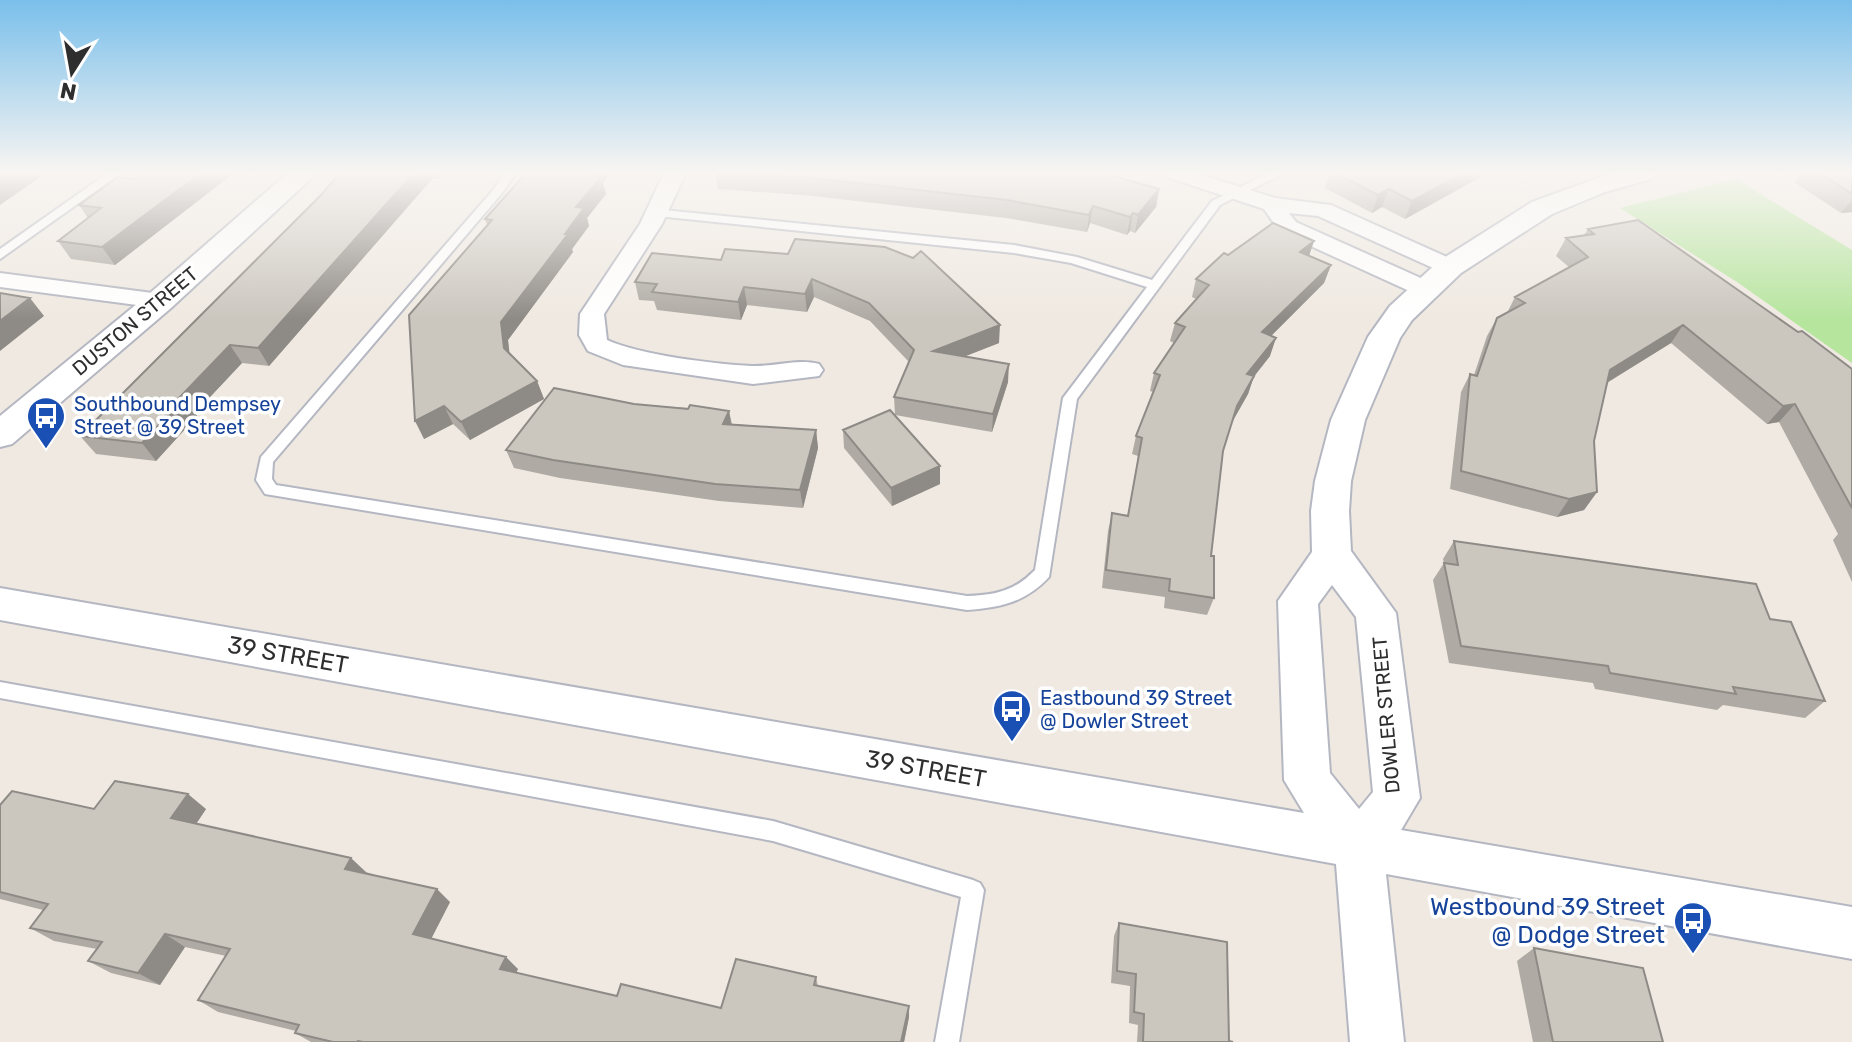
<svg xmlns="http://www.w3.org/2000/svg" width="1852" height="1042" font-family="Rubik,sans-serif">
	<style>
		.green { fill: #b6e59e }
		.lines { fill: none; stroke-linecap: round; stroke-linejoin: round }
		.service-casing { stroke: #b4b7c1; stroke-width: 4 }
		.minor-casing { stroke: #b4b7c1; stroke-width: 4 }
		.tertiary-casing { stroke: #b4b7c1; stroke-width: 4 }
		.service { fill: #fff; fill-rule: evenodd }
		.minor { fill: #fff; fill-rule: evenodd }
		.tertiary { fill: #fff; fill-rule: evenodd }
		.wall { fill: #afaba4 }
		.shaded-wall { fill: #8e8b86 }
		.building { fill: #cbc7bf; stroke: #8e8b86; stroke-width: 2 }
		.labels { text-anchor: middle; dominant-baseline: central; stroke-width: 7; stroke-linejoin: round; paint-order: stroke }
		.street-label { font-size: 20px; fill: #2e2e2e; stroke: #fff }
		.transit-label { font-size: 20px; fill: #164399; stroke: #fff; text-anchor: start }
		.near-street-label { font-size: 24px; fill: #2e2e2e; stroke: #fff }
		.near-transit-label { font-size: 24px; fill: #164399; stroke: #fff; text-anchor: end }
	</style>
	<rect width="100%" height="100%" fill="#efe9e1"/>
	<path class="green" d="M1736,179L1852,250V363L1737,282L1620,208Z"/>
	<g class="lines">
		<g class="service-casing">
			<path id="service" d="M108,173H121L0,259V249Z
				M504,173H516L502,193L273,462L272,479L276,485L967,596C995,595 1015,591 1035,570L1063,398L1147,287L1071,263L1014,253L657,216L653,215V209L1014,245L1077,257L1152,280L1212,201L1269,173H1284L1220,205L1077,399L1049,577C1026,602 1000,608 967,610L265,494L256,480L261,457L494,189Z
				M0,682L773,821L973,880L980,883L984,890L959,1042H935L961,897L773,841L0,698Z"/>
		</g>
		<g class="minor-casing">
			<path id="minor" d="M664,173H686L662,224L604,314L607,340C640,355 714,364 752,366C774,367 797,358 819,364L823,370L819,376L753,384L623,365L588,351L579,335L580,314L640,224Z
				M1163,173H1196L1275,198L1331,205L1458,262L1462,267L1458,272H1442L1318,216L1289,213L1296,222L1434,284L1437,289L1434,294H1416L1280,232L1264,209L1167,177Z
				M0,273L160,294L169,296L172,301L169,306L160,308L0,287Z"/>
		</g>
		<g class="tertiary-casing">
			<path id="tertiary" d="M288,173H317L171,308L12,444L0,447V416L149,294Z
				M1612,173H1655L1651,179L1605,192L1552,214L1461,273L1412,320L1400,338L1365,420L1351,481L1349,511L1351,551L1396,613L1420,798L1401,830L1852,907V959L1386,874L1404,1042H1350L1336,864L0,620V588L1304,813L1284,780L1278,601L1312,552L1311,511L1315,481L1331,420L1368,337L1390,306L1439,261L1532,202ZM1332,585L1356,617L1373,792L1359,809L1330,773L1318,604Z"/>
		</g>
		<use href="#service" class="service"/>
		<use href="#minor" class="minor"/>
		<use href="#tertiary" class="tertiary"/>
	</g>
	<path class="wall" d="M140,173H234L115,265L71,259L58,241L88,218L79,205L133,179Z
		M340,173H442L438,179H432L269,366L242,363L195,413L197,416L156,461L96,454L80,436L321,195Z
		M715,173H1103L1159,189L1156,207L1135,233L1130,231L1127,235L1090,223L1087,232L1006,218L804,195L718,189Z
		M1330,173H1488L1405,219L1382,207L1372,213L1325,188Z
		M1801,173H1852V212L1841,213L1794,182Z
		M603,183L606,194L587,218L589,226L572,249L573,252L508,340L509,353L537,381L544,399L470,440L453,424L424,439L487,225L485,219Z
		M1588,229L1798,332L1852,369V582L1833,540L1838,534L1779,422L1767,424L1671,343L1607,383L1594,441L1597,492L1584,510L1557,517L1450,489L1461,392L1470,374L1474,375L1487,336L1497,318L1507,313L1515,297L1570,268L1556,256L1566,238L1584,235Z
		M1314,241L1309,255L1331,265L1324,283L1271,336L1270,356L1254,376L1248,394L1231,424L1223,451L1211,556L1214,598L1207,615L1164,608L1165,597L1102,588L1108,531L1112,513L1128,515L1138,456L1132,454L1136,436L1153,392L1150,391L1154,373L1174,343L1170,341L1175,323L1196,299L1192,297L1196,279L1228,255Z
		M725,249L999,343L965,356L1008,382L992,432L895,415L940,466V484L892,506L844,448L843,430L895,415L894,397L909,362L870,321L814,297L807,312L747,305L741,320L657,310L654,301L639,300L635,282L721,260Z
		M634,404L729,411L732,424L816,430L818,448L803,508L719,501L560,478L514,468L506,450Z
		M1454,541L1770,619L1825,701L1805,718L1723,705L1717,710L1595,689L1593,683L1449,663L1433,580L1444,563L1443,559Z
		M0,805L94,809H206L196,824L366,872L450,902L431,939L518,969L516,973L617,996L721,1008L816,977L818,986L909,1006V1017L904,1042H311L295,1033L296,1031L218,1012L198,1000L226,956L185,947L160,985L111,973L88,961L97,949L54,941L30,928L43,910L0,899Z
		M1119,923L1229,1041L1233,1042H1137L1138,1025L1129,1023L1130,986L1111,983L1114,936Z
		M1534,948L1663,1042H1533L1517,961Z"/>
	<path class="shaded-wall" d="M8,173H46L0,205V178Z
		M201,173H234L115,265L102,247Z
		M414,173H430L432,179L269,366L258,348Z
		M593,173H611L603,183L606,194L587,218L589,226L572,249L573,252L508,340L511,366L504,348L501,322L576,207Z
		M1464,173H1488L1405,219L1412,201Z
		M1159,189L1156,207L1135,233L1138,215Z
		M1389,189L1382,207L1372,213L1378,195Z
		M1852,200V212L1841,213Z
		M1093,206L1090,223L1087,232L1089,215Z
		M1133,213L1130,231L1127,235L1130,217Z
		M1314,241L1308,259L1300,252Z
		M1331,265L1324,283L1257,350L1262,332Z
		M812,279L814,297L807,312L805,294Z
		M744,287L747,305L741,320L738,302Z
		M30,298L44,316L0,351V321Z
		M1000,325L999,343L933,369V351Z
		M1683,325L1671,343L1598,388L1610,370Z
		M1276,338L1270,356L1242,392L1247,374Z
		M230,345L242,363L195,413L197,416L156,461L142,443L179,398Z
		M1009,364L1008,382L992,432L993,414Z
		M1254,376L1248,394L1231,424L1237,406Z
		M537,381L544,399L470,440L461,422Z
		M1795,404L1779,422L1767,424L1783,406Z
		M444,406L453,424L424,439L415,421Z
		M729,411L732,429L723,424Z
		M816,430L818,448L803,508L800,490Z
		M940,466V484L892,506L891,488Z
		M1597,492L1584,510L1557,517L1569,499Z
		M188,794L206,809L190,833L171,818Z
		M351,858L366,872L360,883L345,869Z
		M437,889L450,902L427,947L413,934Z
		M165,934L185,947L160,985L138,973Z
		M506,957L518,969L512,981L500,969Z
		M909,1006V1017L904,1042H901Z"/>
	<path class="building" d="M0,173H8L0,178Z
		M140,173H201L102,247L58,241L101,208L79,205L118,177L133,179Z
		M340,173H414L258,348L230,345L179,398H184L142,443L80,436L321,195Z
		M526,173H593L591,175L602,176L576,207L584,208L565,234H568L501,322L504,348L537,381L461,422L444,406L415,421L409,315L492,220L485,219Z
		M732,173H1103L1159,189L1138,215L1133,213L1130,217L1093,206L1089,215L1007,200L802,177Z
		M1336,173H1464L1412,201L1389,189L1378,195Z
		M1820,173H1852V194Z
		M1638,220L1798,332L1802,331L1852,369V508L1795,404L1783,406L1683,325L1610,370L1594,441L1597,492L1569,499L1461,471L1470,374L1477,376L1497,318L1525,303L1515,297L1588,257L1566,238L1594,234L1588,229Z
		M1273,223L1314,241L1300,252L1331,265L1262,332L1276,338L1247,374L1254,376L1237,406L1223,451L1211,556H1214V598L1169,591L1170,579L1106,570L1112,513L1128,516L1142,438L1136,436L1160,375L1154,373L1185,327L1175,323L1209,285L1196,279L1224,253L1228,255Z
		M795,239L885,247L913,258L921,251L1000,325L933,351L1009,364L993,414L894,397L914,350L869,303L812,279L805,294L744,287L738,302L652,292L657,284L635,282L652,253L721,260L725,249L788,254Z
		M0,293L30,298L0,321Z
		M554,388L634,404L688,409L690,405L729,411L723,424L816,430L800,490L715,484L553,460L506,450Z
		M890,410L940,466L891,488L843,430Z
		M1454,541L1756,584L1770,619L1791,622L1825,701L1733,687L1736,694L1610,673L1608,666L1461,646L1444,563L1458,565Z
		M115,781L188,794L171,818L351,858L345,869L437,889L413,934L506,957L500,969L617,996L621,984L721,1008L736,959L816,977L814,985L909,1006L901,1042H363L358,1041L357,1042H333L295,1033L299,1025L198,1000L230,949L165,934L138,973L88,961L102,942L30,928L48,904L0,892V805L12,791L94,809Z
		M1119,923L1227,942L1229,1041L1233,1042H1143L1144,1014L1134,1012L1136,974L1117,971Z
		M1534,948L1643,968L1663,1042H1553Z"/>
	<linearGradient id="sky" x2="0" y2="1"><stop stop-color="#7abfeb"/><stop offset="0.54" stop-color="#f8f5f2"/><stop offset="1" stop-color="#f8f5f2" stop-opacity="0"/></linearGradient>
	<rect width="1852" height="319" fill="url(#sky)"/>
	<defs>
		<g id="bus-pin" transform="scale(2)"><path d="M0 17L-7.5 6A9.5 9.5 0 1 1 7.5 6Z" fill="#1a4fb4" stroke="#fff"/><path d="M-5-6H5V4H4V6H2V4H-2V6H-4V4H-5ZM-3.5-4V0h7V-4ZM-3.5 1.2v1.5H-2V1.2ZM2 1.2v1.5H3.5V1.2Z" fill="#fff"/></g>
	</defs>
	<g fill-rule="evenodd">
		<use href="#bus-pin" x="46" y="416"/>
		<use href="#bus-pin" x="1012" y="709"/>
		<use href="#bus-pin" x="1693" y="921"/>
	</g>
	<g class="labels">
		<g class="street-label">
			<text transform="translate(135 321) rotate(-40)">DUSTON STREET</text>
			<text transform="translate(1386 715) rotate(-95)">DOWLER STREET</text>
		</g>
		<g class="transit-label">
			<text x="74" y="404">Southbound Dempsey<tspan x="74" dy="23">Street @ 39 Street</tspan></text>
			<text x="1040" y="698">Eastbound 39 Street<tspan x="1040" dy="23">@ Dowler Street</tspan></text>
		</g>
		<g class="near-street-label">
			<text transform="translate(288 655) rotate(10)">39 STREET</text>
			<text transform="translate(926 769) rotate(10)">39 STREET</text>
		</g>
		<g class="near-transit-label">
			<text x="1665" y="907">Westbound 39 Street<tspan x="1665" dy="28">@ Dodge Street</tspan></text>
		</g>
	</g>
	<g transform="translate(72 72) rotate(191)" stroke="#ffffff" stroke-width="6" paint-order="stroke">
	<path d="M0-6L14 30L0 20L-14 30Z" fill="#2e2e2e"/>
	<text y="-12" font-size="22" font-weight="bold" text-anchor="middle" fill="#2e2e2e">N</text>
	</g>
</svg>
